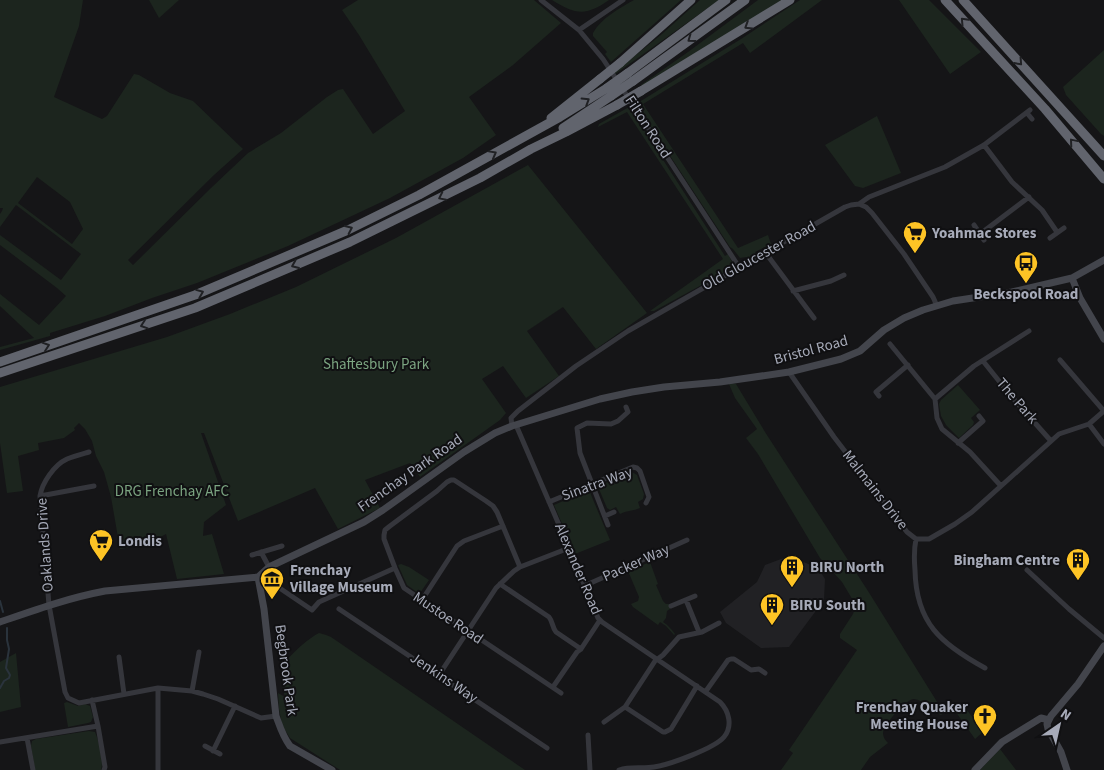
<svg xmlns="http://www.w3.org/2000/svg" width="1104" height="770" font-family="'Source Sans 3',sans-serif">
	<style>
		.built { fill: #212124 }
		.green { fill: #1c251e; fill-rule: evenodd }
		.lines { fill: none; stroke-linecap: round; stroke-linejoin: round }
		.stream { stroke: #2a333c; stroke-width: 2 }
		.street { stroke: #35363c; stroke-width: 5 }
		.secondary { stroke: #43454c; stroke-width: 7 }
		.highway { stroke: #61646d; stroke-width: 9 }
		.highway-bridge { stroke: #61646d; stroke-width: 9 }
		.oneway { stroke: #202124 }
		.labels { text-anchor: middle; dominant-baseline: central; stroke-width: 4; stroke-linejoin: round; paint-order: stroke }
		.street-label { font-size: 15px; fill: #a6aab8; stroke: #101012 }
		.poi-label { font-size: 15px; font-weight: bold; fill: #a6aab8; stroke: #101012; text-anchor: start }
		.park-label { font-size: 15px; fill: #7ba481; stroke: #101012 }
	</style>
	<rect width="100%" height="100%" fill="#151517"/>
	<path class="built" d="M789,556L818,568L825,579L824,600L789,647L761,648L726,623L720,612L757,582L765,565Z"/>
	<path class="green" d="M0,0H83L79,26L54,97L102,119L107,116L134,74L139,75L170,93L193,101L243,149L214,175L128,260L133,265L211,188L248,153L281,133L327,97L338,90L343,89L373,134L405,111L359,35L342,10L358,0H534L561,23L513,65L469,97L496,135L463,158L390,198L288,246L197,283L152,298L105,316L50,333V336L0,350V347L34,338L0,306V294L39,325L66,296L57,288L0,245V235L61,280L81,254L16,205L0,227V214L2,211L3,208H0ZM37,177L70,202L83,229L72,244L18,203Z
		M149,0H179L159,18Z
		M552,0H609C586,16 576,15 552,0Z
		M634,0H681L611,62L605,54L607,52L593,36V33C601,18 620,8 634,0Z
		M700,0H719L614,75L616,71L662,34Z
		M758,0H785L642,86L641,85L688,52Z
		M800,0H822L750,53L743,43L643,104L738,248L768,235L771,244L755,252L756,255L747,259L746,257L740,258L733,249L730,247L636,104L741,39Z
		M899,0H929L981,52L950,74Z
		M1104,50V136L1101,134L1066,95L1063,87Z
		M629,107L725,256L728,254L732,262L731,267L729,270L654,311H650L723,259L627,112L598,127L599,124Z
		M877,116L901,173L863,188L855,186L825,145Z
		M528,165L647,313L596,349L563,307L527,331L559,376L526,398L503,366L482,379L506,413L500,420L420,477L410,463L365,480L380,508L338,529L315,488L238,521L204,433H201L226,505L204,522L203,536L212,534L224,574L177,579L166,534L145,545L120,549L111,497L104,472L96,456L92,441L85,429L79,423L74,428L75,430L64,438L38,443L39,450L18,456L23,491L7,493L0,443V387L167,337L230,314L296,287L396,238Z
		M731,383L736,384L765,432L868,591L944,713L941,715C932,712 924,700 914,699C906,699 884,724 883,733C883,737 885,740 888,743L870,757L861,770H781L793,753L789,750L857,650L840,638V634L853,614L855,608L854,602L842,582L820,558L758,454L746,438L757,429L735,398L729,384Z
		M958,385L980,410L971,418L974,422L973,425L959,438L946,425L941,416L939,404L941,400Z
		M632,472L637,475L644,494L643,499L638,502L640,508C633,511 628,510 620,514L616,507L610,510L607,508L599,489L601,485Z
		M589,490L610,540L575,554L554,505Z
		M650,562L658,584L656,585L663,601L666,604H669L671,608L667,611L666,618L663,622C668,625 672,630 675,634L674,635L666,626L660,622L658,625L633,607L631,604L638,601L639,597L628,571Z
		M401,564L409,567L429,580L420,593H418L407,585L398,565Z
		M319,633L326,635L331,637L525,770H340L290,738L282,725L279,709L278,693L285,697C283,689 280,678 282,669C284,659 310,637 319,633Z
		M16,653L21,707L0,712V662Z
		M67,702L78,706L85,704L90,706L93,717L91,722L88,723L68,727L64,703Z
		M962,703L978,725L977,726L983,732L975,739L953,708Z
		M89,731L95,732C99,741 104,761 101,770H35L31,746L32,741L36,739Z
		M1000,749L1016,770H980Z"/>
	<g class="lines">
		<path class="stream" d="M0,601L3,612
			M0,688L4,681L9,678L10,675L6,668L9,649L7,640V628"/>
		<path class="street" d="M541,0L579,30L603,59L739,267
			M579,30L623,0
			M1027,113L1032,119
			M984,145L1012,182L1042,210L1057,232
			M859,204L866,207L872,213L904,254L933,297L937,306
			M974,225L984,240
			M980,234L1029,197
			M1050,238L1064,228
			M765,252L814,318
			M793,291L831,281L844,275
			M890,344L935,399L937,418L942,429L970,452L1001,486
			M1060,360L1104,411
			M983,361L1011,396L1051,441
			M789,372L834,437L907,532L916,539H929L955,524L972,512L1059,434L1089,424L1104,411
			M879,396L876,392L908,365
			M935,399L974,366L1029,331
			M1089,424L1104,444
			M516,425L569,548L598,618L602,622L720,702C729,711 733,726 724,737C715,748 669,765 654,767C642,769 631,766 619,770
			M512,426L511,418L518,411L576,366L628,331L845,207L851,205L859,204L869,197L945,167L984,145L1030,110
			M958,443L983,421L979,416
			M89,452C82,454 74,456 67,459C54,465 42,483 40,496L49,605L65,692L68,698L79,703L158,688L192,691L203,694L218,699L261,718L276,716
			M40,496L94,486
			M549,502L633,467L637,468L640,471L649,497L646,503
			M605,516L614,512
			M608,525L580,453L577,428L587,423L611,424L618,421L628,412L626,407
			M916,539C914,549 914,559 915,570C916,623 941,644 985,668
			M261,552L269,567
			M252,555L282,546
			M520,567L497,512L493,506L486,501L454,480H451L447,482L437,491L390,526L385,530L384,535V539L395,568L404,588L561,693
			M1027,570L1069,609L1104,638
			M258,577L278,587L312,610L319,602L395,568
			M500,584L549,617C553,622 552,627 556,632L581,649
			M584,586L687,540
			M422,600L457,546L464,541L503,526
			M686,600L699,632
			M671,606L695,596
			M339,609L547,748
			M119,657L124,694
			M439,675L496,588L514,571L520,567L569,548
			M553,687L577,652L581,649L600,620
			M158,688V770
			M192,691L199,652
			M706,691L728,660L731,659H734L751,670L759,669L765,673
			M92,700L98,726L105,767L104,770
			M625,707L663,732H665L671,729L697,686
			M604,722L625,707L655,661L663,655L679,637L702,632L719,623
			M588,735L590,770
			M27,738L33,770
			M0,742L98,726
			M205,746L220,754
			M213,751L235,706"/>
		<path class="secondary" d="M1072,278L1080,298L1104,339
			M258,577L264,609L276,716C280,727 283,737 290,746L332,770
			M0,622C35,610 68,598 105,591L258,577L269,567L364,522L383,510L464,452L495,433L512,426L600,399L632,392L664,387L720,382L789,372L841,359L860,351L884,330L904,318L923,310L953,301L1012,292L1072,278L1104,260
			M975,770L1002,742L1041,718L1049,720
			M1067,770L1061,752L1048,729L1047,724L1051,716L1078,684L1104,646"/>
		<path class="highway" d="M945,0L1045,109L1104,179
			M963,0L1104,156
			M620,63L691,0
			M628,73L726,0
			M633,81L745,0
			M641,91L790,0
			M551,118L600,79
			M563,128L611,96
			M0,362L195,295L348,230L419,195L560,117L607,88
			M0,373L195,308L350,242L480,178L531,149L566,132L617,105"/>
		<path class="highway-bridge" d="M600,79L620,63
			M607,88L628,73
			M611,96L633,81
			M617,105L641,91"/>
	</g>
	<defs><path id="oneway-chevron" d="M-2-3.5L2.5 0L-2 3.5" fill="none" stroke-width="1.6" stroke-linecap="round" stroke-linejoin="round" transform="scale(1.25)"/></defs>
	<g class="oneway">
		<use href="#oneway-chevron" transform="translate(964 21) rotate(-133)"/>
		<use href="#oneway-chevron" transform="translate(748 26) rotate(148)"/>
		<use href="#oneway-chevron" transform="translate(691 39) rotate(144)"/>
		<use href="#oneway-chevron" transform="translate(1019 62) rotate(48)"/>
		<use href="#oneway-chevron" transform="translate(586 101) rotate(-32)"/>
		<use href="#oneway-chevron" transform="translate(1073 142) rotate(-130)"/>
		<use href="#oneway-chevron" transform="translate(493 154) rotate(-29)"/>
		<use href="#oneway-chevron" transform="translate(442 197) rotate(154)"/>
		<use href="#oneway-chevron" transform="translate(349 229) rotate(-25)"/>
		<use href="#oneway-chevron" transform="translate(295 265) rotate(157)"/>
		<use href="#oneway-chevron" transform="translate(200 293) rotate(-22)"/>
		<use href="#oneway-chevron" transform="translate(144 325) rotate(161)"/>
		<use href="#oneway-chevron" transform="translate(46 346) rotate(-19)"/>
	</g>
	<defs>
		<g id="supermarket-pin" transform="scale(1.25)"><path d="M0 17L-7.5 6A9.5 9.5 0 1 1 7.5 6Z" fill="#fec425" stroke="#101012"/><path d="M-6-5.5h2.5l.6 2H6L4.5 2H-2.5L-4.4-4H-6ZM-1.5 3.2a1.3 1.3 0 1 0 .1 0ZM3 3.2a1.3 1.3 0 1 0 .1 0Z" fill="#111"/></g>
		<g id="bus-pin" transform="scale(1.25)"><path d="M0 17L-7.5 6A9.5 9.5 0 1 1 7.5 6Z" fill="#fec425" stroke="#101012"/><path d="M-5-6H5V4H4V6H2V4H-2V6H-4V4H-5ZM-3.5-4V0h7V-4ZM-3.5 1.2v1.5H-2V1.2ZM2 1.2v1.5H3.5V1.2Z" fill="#111"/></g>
		<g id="building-pin" transform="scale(1.25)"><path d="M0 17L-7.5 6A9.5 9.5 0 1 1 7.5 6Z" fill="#fec425" stroke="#101012"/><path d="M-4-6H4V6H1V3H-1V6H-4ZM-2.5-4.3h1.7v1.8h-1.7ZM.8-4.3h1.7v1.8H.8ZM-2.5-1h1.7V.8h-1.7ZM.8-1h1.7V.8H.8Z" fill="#111"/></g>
		<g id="museum-pin" transform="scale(1.25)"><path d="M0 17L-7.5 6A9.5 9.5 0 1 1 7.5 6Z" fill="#fec425" stroke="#101012"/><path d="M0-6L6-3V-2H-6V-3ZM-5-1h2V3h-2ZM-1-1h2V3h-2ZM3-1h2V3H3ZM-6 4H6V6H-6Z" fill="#111"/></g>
		<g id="church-pin" transform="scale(1.25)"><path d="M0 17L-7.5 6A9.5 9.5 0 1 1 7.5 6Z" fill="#fec425" stroke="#101012"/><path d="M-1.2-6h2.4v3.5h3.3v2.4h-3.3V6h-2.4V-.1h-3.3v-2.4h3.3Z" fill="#111"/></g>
	</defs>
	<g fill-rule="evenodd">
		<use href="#supermarket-pin" x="915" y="233"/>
		<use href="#bus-pin" x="1026" y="263"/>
		<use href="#supermarket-pin" x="101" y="541"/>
		<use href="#building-pin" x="1078" y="560"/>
		<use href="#building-pin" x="792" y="567"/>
		<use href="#museum-pin" x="272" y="579"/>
		<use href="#building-pin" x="772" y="605"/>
		<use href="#church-pin" x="985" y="716"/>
	</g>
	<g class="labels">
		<g class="street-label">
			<text transform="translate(648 127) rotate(57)">Filton Road</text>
			<text transform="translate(759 256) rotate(-29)">Old Gloucester Road</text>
			<text transform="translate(811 350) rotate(-15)">Bristol Road</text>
			<text transform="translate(1017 401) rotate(49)">The Park</text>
			<text transform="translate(410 473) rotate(-35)">Frenchay Park Road</text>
			<text transform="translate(597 484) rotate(-20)">Sinatra Way</text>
			<text transform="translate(875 490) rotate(52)">Malmains Drive</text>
			<text transform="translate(45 545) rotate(-94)">Oaklands Drive</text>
			<text transform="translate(636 563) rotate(-24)">Packer Way</text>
			<text transform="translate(578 569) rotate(67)">Alexander Road</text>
			<text transform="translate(448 618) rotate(34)">Mustoe Road</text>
			<text transform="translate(286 670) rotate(82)">Begbrook Park</text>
			<text transform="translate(444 678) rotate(34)">Jenkins Way</text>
		</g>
		<g class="poi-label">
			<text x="932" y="233">Yoahmac Stores</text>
			<text x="1026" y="294" text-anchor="middle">Beckspool Road</text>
			<text x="118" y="541">Londis</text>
			<text x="1060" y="560" text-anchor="end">Bingham Centre</text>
			<text x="810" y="567">BIRU North</text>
			<text x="290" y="570">Frenchay<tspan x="290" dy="17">Village Museum</tspan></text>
			<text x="790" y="605">BIRU South</text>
			<text x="968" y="707" text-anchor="end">Frenchay Quaker<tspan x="968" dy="17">Meeting House</tspan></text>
		</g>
		<g class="park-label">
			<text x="376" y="364">Shaftesbury Park</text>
			<text x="172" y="491">DRG Frenchay AFC</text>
		</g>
	</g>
	<g transform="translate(1059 725) rotate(34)" stroke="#101012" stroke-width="4" paint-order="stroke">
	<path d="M0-4L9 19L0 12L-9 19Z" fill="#a6aab8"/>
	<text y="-8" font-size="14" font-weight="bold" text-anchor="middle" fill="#a6aab8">N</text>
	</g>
</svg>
